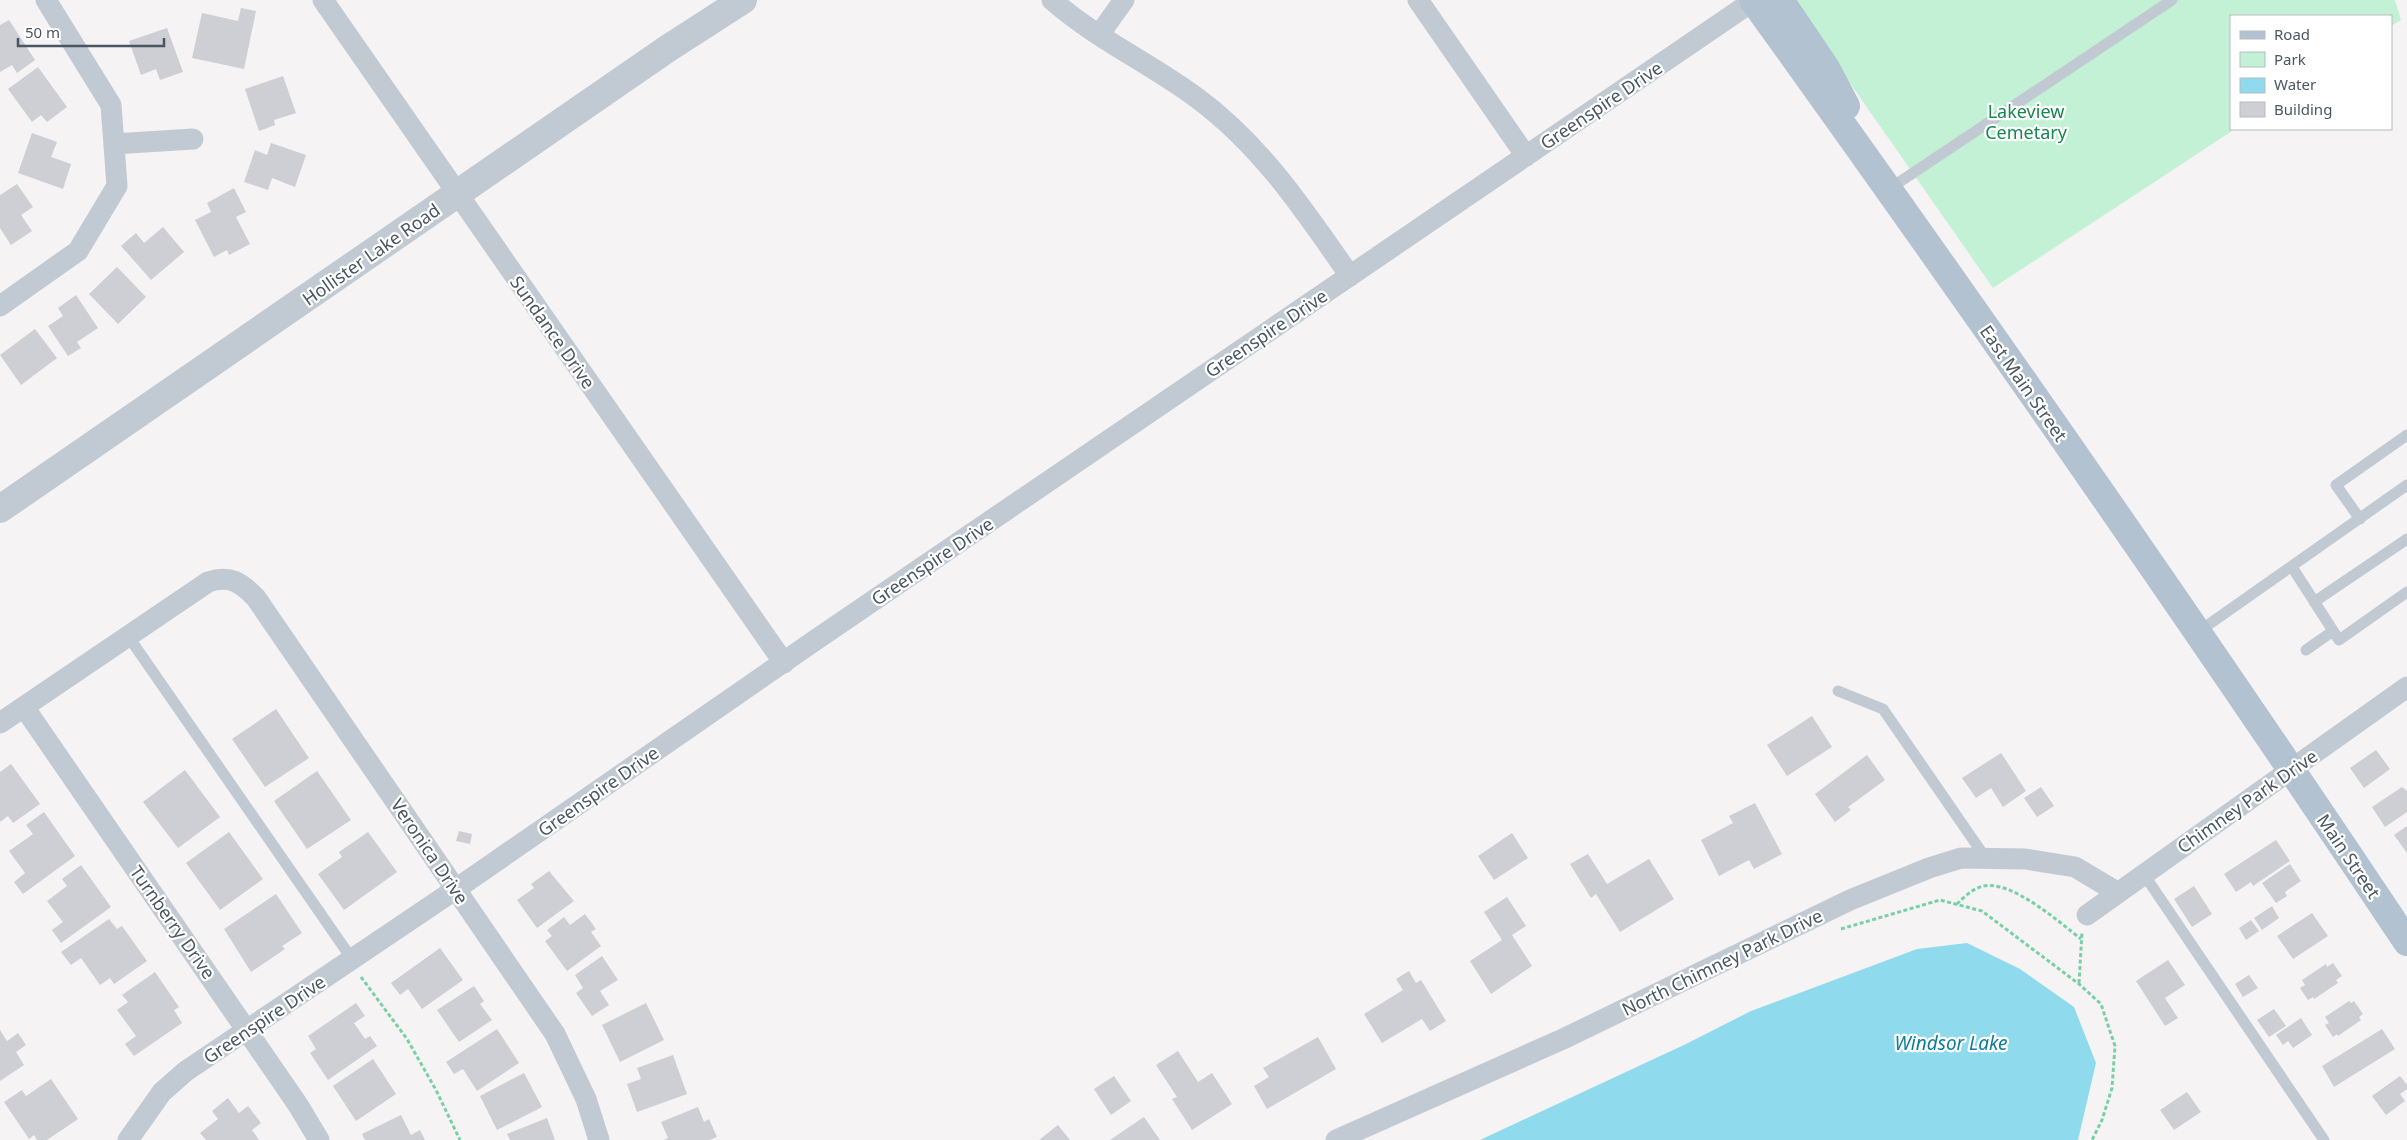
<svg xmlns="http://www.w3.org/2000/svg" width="2407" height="1140" font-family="'Noto Sans',sans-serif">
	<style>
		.green { fill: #c3f1d5 }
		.water { fill: #90daee }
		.building { fill: #cdcfd5 }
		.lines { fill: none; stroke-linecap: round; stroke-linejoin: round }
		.path { stroke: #7ad0a6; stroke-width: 3; stroke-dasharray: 4 2.5; stroke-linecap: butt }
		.service { stroke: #c1cad2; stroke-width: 11 }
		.minor { stroke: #c1cad2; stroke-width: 21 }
		.tertiary { stroke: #c1cad2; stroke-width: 28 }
		.primary { stroke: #b3c2d1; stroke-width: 28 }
		.labels { text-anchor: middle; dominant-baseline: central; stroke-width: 4.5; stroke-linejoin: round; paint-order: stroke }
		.street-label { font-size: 18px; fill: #4a5661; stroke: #fff }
		.park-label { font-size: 18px; fill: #17864f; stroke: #fff }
		.water-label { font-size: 19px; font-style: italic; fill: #0c7c9b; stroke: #fff }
	</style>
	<rect width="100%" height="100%" fill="#f5f3f3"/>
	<path class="green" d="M1792,0H2395L2401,20L2391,26V16H2231V129H2235L1993,288Z"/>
	<path class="water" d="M1967,943L2020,969L2074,1007L2096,1063L2078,1140H1480L1686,1044L1751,1011L1917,949Z"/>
	<path class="building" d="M241,8L256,11L244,69L192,58L202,13L238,21Z
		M9,20L35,60L17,73L12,65L0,72V25Z
		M167,28L183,72L160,80L156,69L141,75L129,41Z
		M38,67L67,107L47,122L41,115L32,122L8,89Z
		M283,76L296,113L274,120L275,125L259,131L245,89Z
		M32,133L57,142L51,157L71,164L63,189L18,173Z
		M271,143L306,155L295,187L272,178L268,190L244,182L255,150L267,155Z
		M17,184L33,207L21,215L32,231L11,245L0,228V195Z
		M234,188L246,212L236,217L250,244L229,255L227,250L214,257L195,220L211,212L207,203Z
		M163,227L184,252L151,280L121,246L136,233L144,243Z
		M117,267L146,297L118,324L89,294Z
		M76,295L98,328L77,342L81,348L68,356L48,326L63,316L58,308Z
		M35,329L57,358L21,385L0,355Z
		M276,709L309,758L265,787L232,739Z
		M1812,716L1832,747L1787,776L1767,745Z
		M2376,750L2390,769L2364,788L2350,768Z
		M2001,753L2026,791L2003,807L1991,788L1976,798L1962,778Z
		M1867,755L1885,780L1848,807L1851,810L1835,822L1815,794Z
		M11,764L40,804L13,823L8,816L0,822V772Z
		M185,770L220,817L178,848L143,802Z
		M317,771L351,820L307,849L274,801Z
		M2041,787L2054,806L2037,817L2024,798Z
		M2402,787L2407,791V812L2385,827L2372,807Z
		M1755,803L1782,854L1754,869L1749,860L1719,876L1701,840L1733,823L1729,816Z
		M44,812L75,856L23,894L14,882L25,873L9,851L33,834L26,825Z
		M2407,826V853L2394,835Z
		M459,831L472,834L470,844L456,841Z
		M229,832L263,879L220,910L186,863Z
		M368,832L397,872L344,910L318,874L342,857L339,852Z
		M1512,833L1528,858L1494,880L1478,856Z
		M2276,840L2290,861L2253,886L2251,882L2236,892L2224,874Z
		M1588,854L1607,884L1649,859L1674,899L1620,932L1596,894L1591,898L1570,864Z
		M2290,864L2301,881L2285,892L2287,896L2276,903L2262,883Z
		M81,865L111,907L61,943L52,930L63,922L47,901L67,886L62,879Z
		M549,871L574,901L537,928L517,900L534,888L531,884Z
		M2194,886L2212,914L2192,927L2174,899Z
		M276,894L302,933L282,946L285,949L251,972L224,929Z
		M1507,897L1526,926L1512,935L1532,966L1491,994L1470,961L1502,940L1484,912Z
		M2272,906L2279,918L2262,930L2254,918Z
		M2312,913L2328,936L2293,959L2277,936Z
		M585,914L596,929L591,932L601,946L567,971L545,941L552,936L547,930L564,917L570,925Z
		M109,919L117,929L122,926L147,961L114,984L110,978L100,985L81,958L71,965L61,952Z
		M2251,920L2259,931L2246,940L2239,928Z
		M440,948L463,980L422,1009L408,989L400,995L391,983Z
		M602,956L618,980L600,991L609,1005L592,1016L576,993L583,988L575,975Z
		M2168,960L2185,985L2165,998L2178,1018L2165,1026L2136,981Z
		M2333,963L2342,976L2336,980L2338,983L2314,999L2313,997L2308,1000L2300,988L2305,985L2302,980L2326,964L2327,967Z
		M1409,971L1416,983L1421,980L1446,1021L1430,1031L1422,1019L1382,1043L1364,1014L1403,990L1396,979Z
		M155,972L179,1007L174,1010L182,1023L134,1056L125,1044L136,1036L117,1010L128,1002L122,995Z
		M2249,975L2258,988L2243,997L2235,984Z
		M474,986L484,1001L480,1004L492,1020L459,1042L437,1010Z
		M2349,1001L2351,1003L2354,1001L2363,1014L2359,1017L2361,1020L2338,1036L2337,1034L2333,1037L2325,1025L2329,1023L2325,1017Z
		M356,1003L365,1016L354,1023L365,1039L370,1036L377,1046L328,1080L310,1053L316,1049L308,1036Z
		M646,1003L664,1040L620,1062L602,1025Z
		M2274,1009L2286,1026L2269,1037L2257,1020Z
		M2301,1018L2312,1035L2293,1048L2288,1041L2283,1045L2276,1035Z
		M497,1029L519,1063L477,1091L463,1069L454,1074L446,1062Z
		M2382,1029L2395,1049L2334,1087L2322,1066Z
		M0,1030L7,1041L18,1033L26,1045L16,1052L24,1065L0,1081Z
		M1318,1037L1336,1069L1267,1109L1254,1086L1269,1077L1263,1068Z
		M1178,1051L1198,1082L1212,1073L1232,1104L1192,1130L1172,1099L1177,1097L1156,1065Z
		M673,1055L687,1094L637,1112L627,1084L641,1079L637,1068Z
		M373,1059L396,1094L356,1121L333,1086Z
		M524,1073L542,1107L497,1130L480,1096Z
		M1114,1076L1131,1101L1111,1115L1094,1089Z
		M2400,1076L2407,1085V1089L2400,1094L2405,1101L2386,1115L2372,1096Z
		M51,1079L78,1119L47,1140H37L34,1135L29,1139L4,1102L22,1090L26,1096Z
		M2187,1092L2201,1112L2174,1130L2160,1110Z
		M228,1098L239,1113L248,1106L261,1123L252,1130L259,1140H206L200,1133L218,1119L212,1111Z
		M698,1107L704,1122L709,1119L717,1137L709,1140H664L668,1138L661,1122Z
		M401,1115L411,1135L420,1130L425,1140H365L362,1134Z
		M1144,1117L1160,1140H1110Z
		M547,1118L555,1140H510L507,1134Z
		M1058,1125L1070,1140H1039Z"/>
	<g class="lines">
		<path class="path" d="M1957,904C1964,897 1972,889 1983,886C2012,880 2059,922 2081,939
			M1841,929L1940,900L1982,911L2079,984L2101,1004L2115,1046L2112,1088L2102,1120L2092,1140
			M361,977L407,1039L436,1090L460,1140
			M2079,983L2082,932"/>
		<path class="service" d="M1889,189L2172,0
			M2360,519L2336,485L2407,435
			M2292,567L2339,640L2407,592
			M2314,602L2407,539
			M2198,632L2407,485
			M128,636L352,959
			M2306,650L2333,631
			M1838,691L1883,709L1985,857
			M2143,873L2324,1140"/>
		<path class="minor" d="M323,0L784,663
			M1052,0C1096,39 1150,63 1197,98C1261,145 1305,211 1350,276
			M1418,0L1526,156
			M1099,35L1124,0
			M114,144L193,139
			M0,306L78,251L117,186L111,105L46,0
			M24,707L298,1105L319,1140
			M0,723L208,582C230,575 241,582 256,598L555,1034L586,1099L599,1140
			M2087,915L2407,687
			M128,1140L162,1092L186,1071L456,889L817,639L1753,1
			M1336,1140L1563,1039L1850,900L1929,868L1961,858L2025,859L2075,867L2117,892"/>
		<path class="tertiary" d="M0,509L667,49L743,0"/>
		<path class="primary" d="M1753,0C1976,310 2195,624 2407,942
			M1780,0L1826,68L1846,106"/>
	</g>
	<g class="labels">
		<g class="street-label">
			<text transform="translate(1601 105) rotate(-34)">Greenspire Drive</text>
			<text transform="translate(371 254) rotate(-35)">Hollister Lake Road</text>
			<text transform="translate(553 332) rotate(55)">Sundance Drive</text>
			<text transform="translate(1266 333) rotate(-34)">Greenspire Drive</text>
			<text transform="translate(2024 383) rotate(55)">East Main Street</text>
			<text transform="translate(932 561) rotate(-34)">Greenspire Drive</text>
			<text transform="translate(598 791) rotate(-35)">Greenspire Drive</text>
			<text transform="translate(2247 801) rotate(-35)">Chimney Park Drive</text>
			<text transform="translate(430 851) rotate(56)">Veronica Drive</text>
			<text transform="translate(2349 856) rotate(56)">Main Street</text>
			<text transform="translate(173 922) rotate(55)">Turnberry Drive</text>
			<text transform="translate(1722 962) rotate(-26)">North Chimney Park Drive</text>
			<text transform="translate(264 1019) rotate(-34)">Greenspire Drive</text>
		</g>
		<g class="park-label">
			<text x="2026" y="111">Lakeview<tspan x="2026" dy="21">Cemetary</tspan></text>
		</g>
		<g class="water-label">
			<text x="1951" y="1043">Windsor Lake</text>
		</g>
	</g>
	<rect x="2230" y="15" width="162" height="115" fill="#ffffff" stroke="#b7bbc0"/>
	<rect x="2240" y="31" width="25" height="8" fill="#b3c2d1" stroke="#b7bbc0"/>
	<text x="2274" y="40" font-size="15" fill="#4a5661">Road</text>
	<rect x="2240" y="52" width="25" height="15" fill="#c3f1d5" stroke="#b7bbc0"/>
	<text x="2274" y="65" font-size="15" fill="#4a5661">Park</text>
	<rect x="2240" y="78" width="25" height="15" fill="#90daee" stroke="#b7bbc0"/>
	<text x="2274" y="90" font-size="15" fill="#4a5661">Water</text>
	<rect x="2240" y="102" width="25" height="15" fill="#cdcfd5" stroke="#b7bbc0"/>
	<text x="2274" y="115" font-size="15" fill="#4a5661">Building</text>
	<path d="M18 38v8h146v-8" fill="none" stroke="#4a5661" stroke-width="2.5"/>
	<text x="25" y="38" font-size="15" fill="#4a5661" stroke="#ffffff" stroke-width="4" paint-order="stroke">50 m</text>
</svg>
